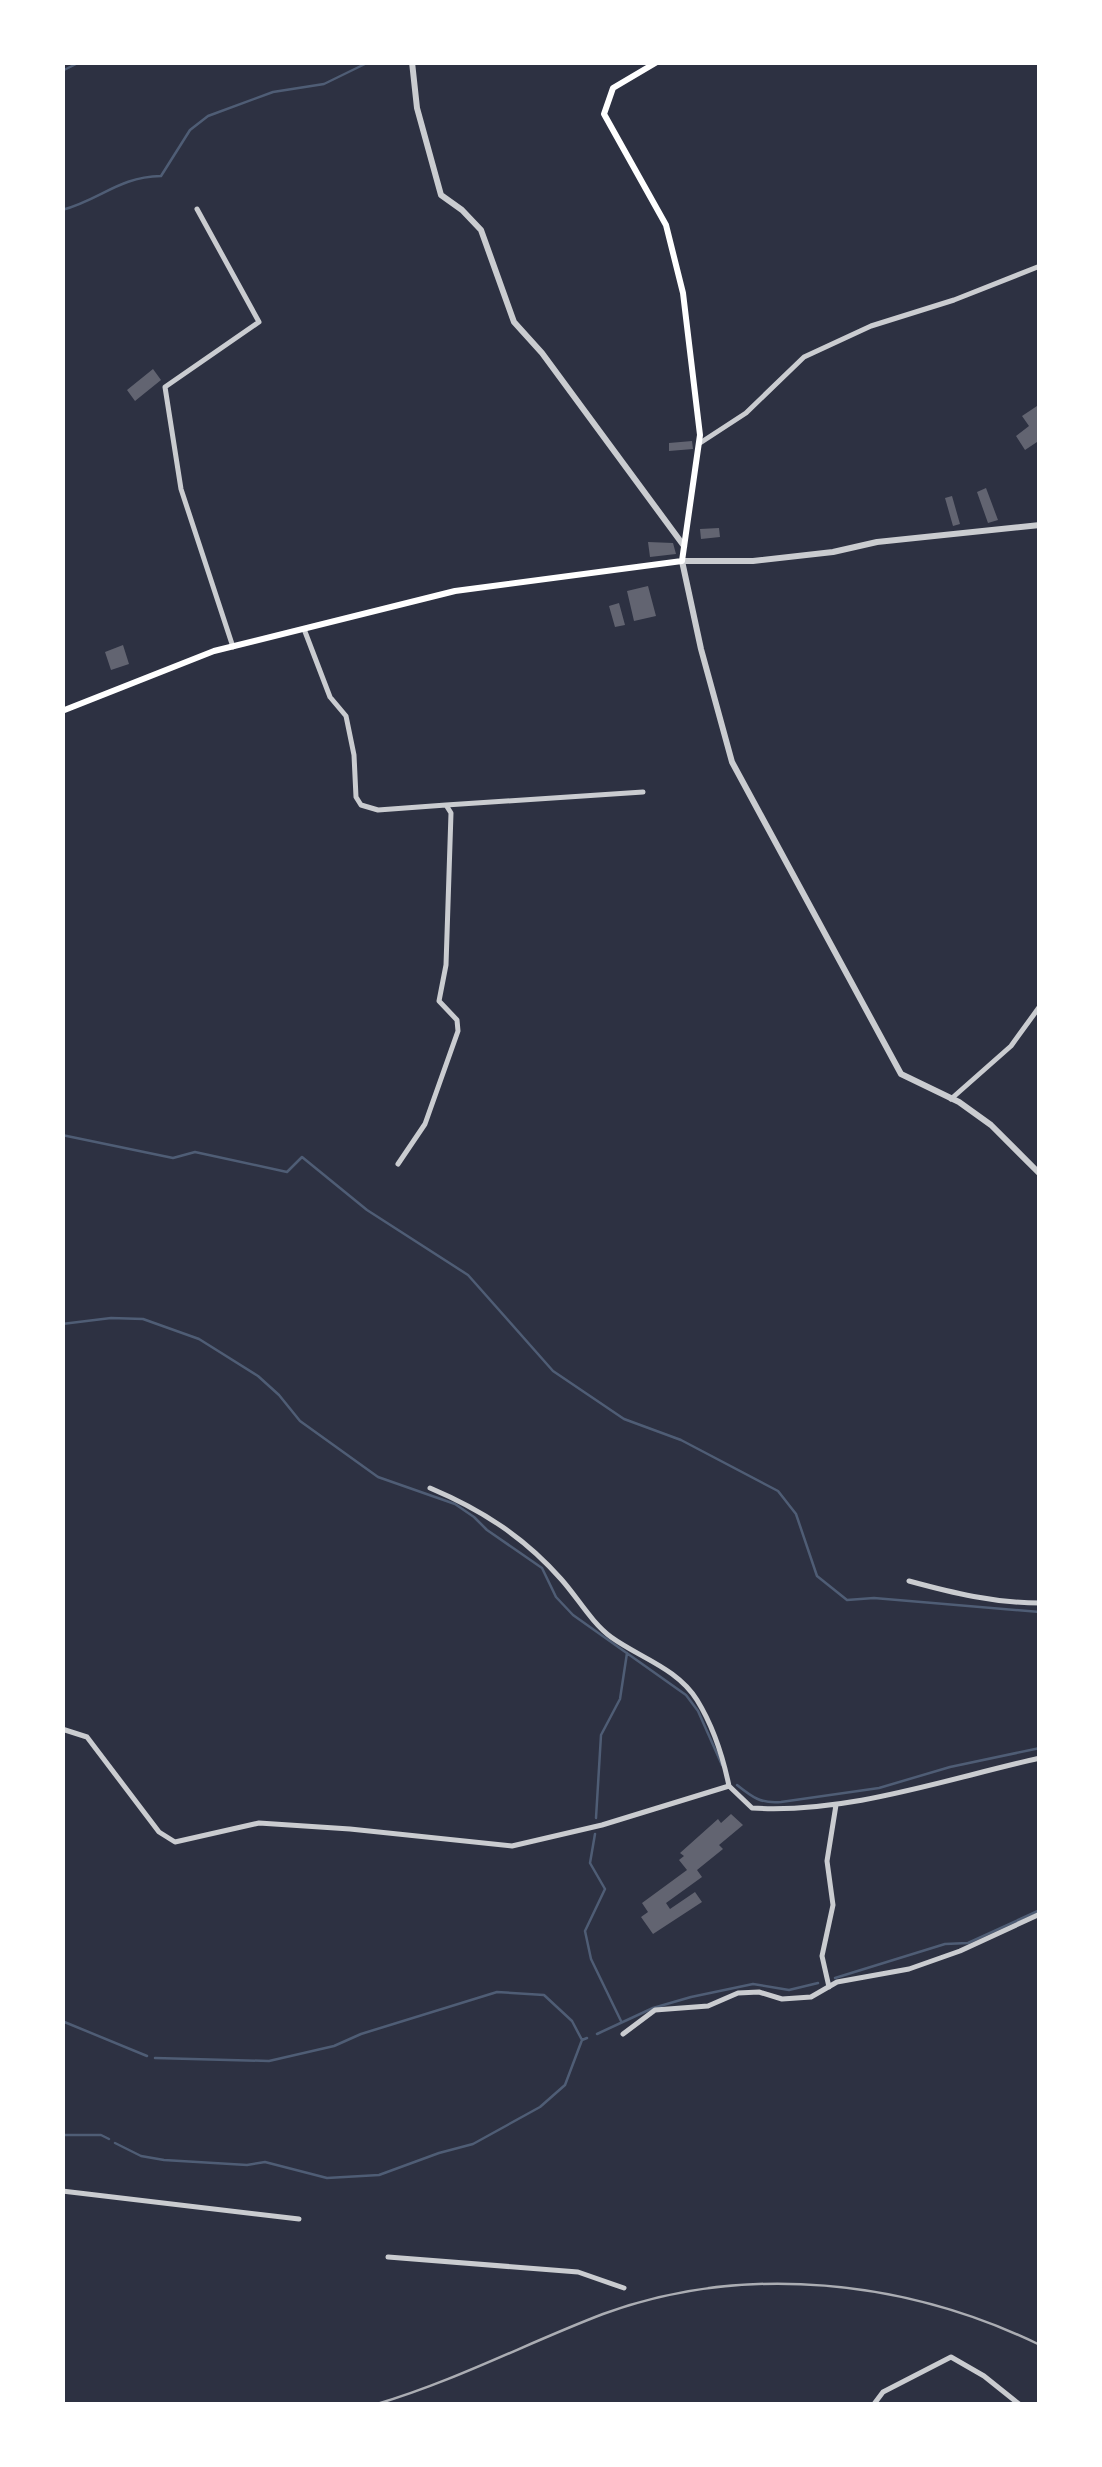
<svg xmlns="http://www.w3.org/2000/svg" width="1102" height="2467" font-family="Overpass,sans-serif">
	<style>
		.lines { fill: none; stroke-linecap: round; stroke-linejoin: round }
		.stream { stroke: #4f5d75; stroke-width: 2.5 }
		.building { fill: #626471 }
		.minor { stroke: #caccd0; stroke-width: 5 }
		.tertiary { stroke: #caccd0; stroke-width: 6 }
		.secondary { stroke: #fff; stroke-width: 6 }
		.rail { stroke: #abadb3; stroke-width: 2.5 }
	</style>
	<rect width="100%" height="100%" fill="#2d3142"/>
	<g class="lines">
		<path class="stream" d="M62,71L80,62
			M62,210C102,199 118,177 161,176L190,130L208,116L273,92L324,84L369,62
			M62,1135L173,1158L195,1152L287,1172L302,1157L367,1210L468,1275L553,1371L624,1419L681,1440L778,1491L796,1514L817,1576L847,1600L874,1598L1040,1612
			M62,1324L111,1318L143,1319L199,1339L258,1376L279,1395L300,1421L378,1477L455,1504L474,1517L487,1530L542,1568L556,1597L573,1615L686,1695L698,1711L722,1765
			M737,1785C752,1797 761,1804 781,1802L879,1788L950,1767L1040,1748
			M596,1818L601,1735L620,1699L627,1653
			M595,1834L590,1863L605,1889L585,1931L591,1959L621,2021
			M835,1978L945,1944L968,1943L1040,1910
			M62,2021L147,2056
			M597,2034L653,2008L691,1997L753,1984L789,1990L818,1983
			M155,2058L269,2061L334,2046L361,2034L497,1992L544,1995L572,2021L582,2040L587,2038
			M62,2135H101L109,2139
			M115,2143L141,2156L164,2160L247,2165L265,2162L327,2178L379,2175L439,2153L473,2144L540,2107L565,2085L582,2040"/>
	</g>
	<path class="building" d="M153,369L161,380L135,401L127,390Z
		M1040,404V440L1025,450L1016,436L1029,426L1022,416Z
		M692,441L693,449L669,451V443Z
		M986,488L998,520L988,523L977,492Z
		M952,496L960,524L953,526L945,498Z
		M719,528L720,537L701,539L700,529Z
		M648,542L673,543L676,554L650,557Z
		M648,586L656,616L634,621L627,591Z
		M619,603L625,625L615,627L609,606Z
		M123,645L129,664L111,670L105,652Z
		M731,1814L743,1825L719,1845L723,1849L697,1870L702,1877L666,1903L670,1909L695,1892L702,1902L653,1934L641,1917L648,1912L642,1903L687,1870L679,1860L684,1856L680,1853L718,1819L721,1823Z"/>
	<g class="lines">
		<path class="minor" d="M197,209L259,322L165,387L181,489L233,647
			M700,443L746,413L804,357L871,326L954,300L1040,266
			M304,629L330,697L346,716L354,755L356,797L361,805L378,810L446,805L451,813L446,965L439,1001L457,1020L458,1031L425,1124L398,1164
			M446,805L643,792
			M951,1099L1011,1046L1040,1006
			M430,1488C482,1510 524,1537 561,1579C578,1598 591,1622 611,1637C640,1658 677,1668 697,1700C713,1726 723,1757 729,1786
			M909,1581C953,1593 994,1603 1040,1603
			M62,1729L87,1737L159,1832L175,1842L259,1823L350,1829L512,1846L602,1825L729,1786L752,1808C848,1814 946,1779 1040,1758
			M829,1987L822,1956L833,1905L827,1861L836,1805
			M623,2034L655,2010L708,2006L738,1993L759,1992L782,1999L811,1997L837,1982L909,1969L960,1951L1040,1914
			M62,2191L299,2219
			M388,2257L578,2272L624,2288
			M874,2404L883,2392L951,2357L984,2376L1019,2404"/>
		<path class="tertiary" d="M412,62L417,108L441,195L462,210L481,230L514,322L542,353L684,546
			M1040,525L877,542L833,552L753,561H682L701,649L732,762L901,1074L959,1102L991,1125L1040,1174"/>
		<path class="secondary" d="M62,711L214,651L455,591L682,561L700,435L683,293L666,225L604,114L613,88L657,62"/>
		<path class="rail" d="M377,2404C455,2381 527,2343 603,2314C745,2262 906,2280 1040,2345"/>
	</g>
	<rect width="1102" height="2467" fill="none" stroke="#ffffff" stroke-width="130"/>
</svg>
